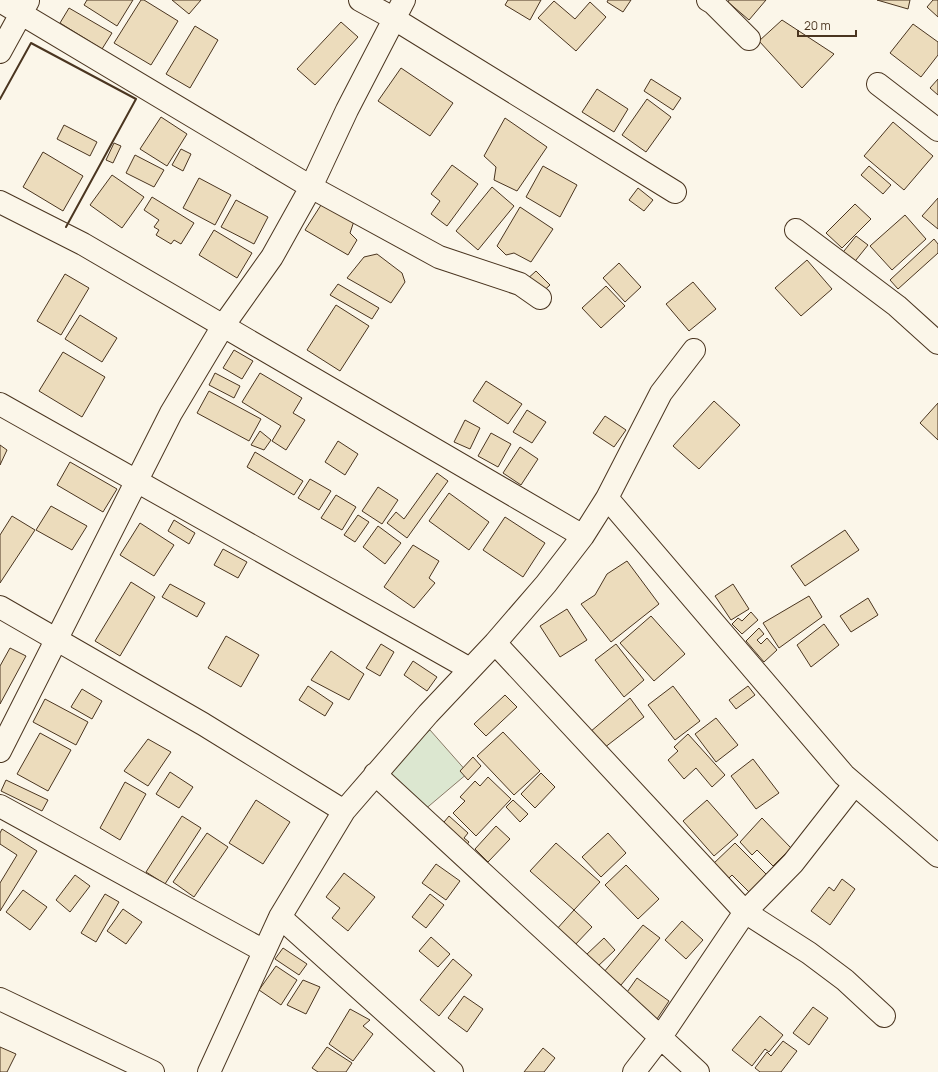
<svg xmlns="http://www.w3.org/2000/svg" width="938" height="1072" font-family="Manrope,sans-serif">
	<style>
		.green { fill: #dce7d0; stroke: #887966 }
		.building { fill: #ecdcbc; stroke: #4a3520 }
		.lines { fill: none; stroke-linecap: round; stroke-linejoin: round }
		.minor-casing { stroke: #4a3520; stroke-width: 24 }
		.minor { stroke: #fbf6e9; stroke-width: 22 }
		.wall { stroke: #4a3520; stroke-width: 2 }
	</style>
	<rect width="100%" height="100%" fill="#fbf6e9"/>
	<path class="green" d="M430,730L468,773L423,811L385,768Z"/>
	<path class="building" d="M87,0H133L117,26L84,5Z
		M141,0H144L178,21L151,65L114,43Z
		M172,0H201L189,14Z
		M508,0H541L530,20L505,5Z
		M608,0H631L623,12L607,2Z
		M729,0H766L749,20L728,2Z
		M877,0H910L908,9Z
		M933,0H938V17L927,7Z
		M554,1L575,19L590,2L606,17L576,51L538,18Z
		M69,8L112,33L102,49L60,23Z
		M782,20L834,54L802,88L759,41Z
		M341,22L358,37L315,85L297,69Z
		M913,24L938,42V55L921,77L890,53Z
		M195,26L218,40L190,88L166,74Z
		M401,68L453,103L430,136L378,101Z
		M651,79L681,98L673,110L644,91Z
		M938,79V95L930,88Z
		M597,89L628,109L614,132L582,112Z
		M647,99L671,117L646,152L622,135Z
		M161,117L187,134L167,166L140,149Z
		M505,118L547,147L517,191L494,180L496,167L484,156Z
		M893,122L933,156L904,190L864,156Z
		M64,125L97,142L90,156L57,139Z
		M114,143L121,146L113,163L106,160Z
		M181,149L191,154L183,171L172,165Z
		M43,152L83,176L63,211L23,187Z
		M135,155L164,170L154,187L126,173Z
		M452,165L478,184L447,226L431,214L440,201L431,194Z
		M543,166L577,185L560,217L526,197Z
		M869,166L891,185L883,194L861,175Z
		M112,175L144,197L122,228L90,205Z
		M199,178L231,195L215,225L183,208Z
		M492,187L514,206L478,250L456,231Z
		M638,188L653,200L644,211L629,200Z
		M152,197L194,223L181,244L174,240L171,244L156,235L159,230L154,227L159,220L144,210Z
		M938,198V229L922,216Z
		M236,200L268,217L254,244L221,227Z
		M855,204L871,219L842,248L826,233Z
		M321,205L354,221L350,233L357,240L348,255L305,230Z
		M520,207L553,229L531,262L514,253L506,255L497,246Z
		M905,215L926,239L892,270L870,246Z
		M214,230L252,253L237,278L199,255Z
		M856,236L868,245L852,265L840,256Z
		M934,239L938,244V253L898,289L890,280Z
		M377,254L402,273L405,282L391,303L347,278L364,257Z
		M807,260L832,289L801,316L775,288Z
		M619,263L641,287L625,302L603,278Z
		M536,271L550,285L539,295L525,281Z
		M65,274L89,288L61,335L37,321Z
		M693,282L716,309L689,331L666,304Z
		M338,284L379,308L372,319L330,295Z
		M606,286L625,306L601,328L582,308Z
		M336,305L369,326L340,371L307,350Z
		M80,315L117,338L102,362L65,339Z
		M234,350L253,361L242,379L223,368Z
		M63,352L105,377L82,417L39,391Z
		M215,373L240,386L234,398L209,385Z
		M260,373L302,398L293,413L305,420L286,450L272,441L281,426L242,402Z
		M486,381L522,404L508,424L473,401Z
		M209,391L261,419L249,441L197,413Z
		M714,401L740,425L699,469L673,446Z
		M938,403V440L920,423Z
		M527,410L546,422L532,443L513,432Z
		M605,416L626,430L614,447L593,433Z
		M465,420L480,428L470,449L454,442Z
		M260,431L271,440L264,450L251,445Z
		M491,433L511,444L498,467L478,456Z
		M338,441L358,454L345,475L325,462Z
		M0,445L7,450L0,465Z
		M520,447L538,459L521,485L503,473Z
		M255,452L303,481L294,495L247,467Z
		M70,462L117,489L103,512L57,485Z
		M437,473L448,481L407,538L387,523L396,512L404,519Z
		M310,479L331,491L319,510L298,498Z
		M378,487L398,500L382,524L362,511Z
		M449,493L489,522L469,550L429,521Z
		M336,495L356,507L342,530L321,518Z
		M51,506L87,526L72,550L36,530Z
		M358,515L369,522L355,542L344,535Z
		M12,516L35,530L0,583V535Z
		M505,517L545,543L523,577L483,550Z
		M174,520L195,533L189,544L168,531Z
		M140,523L174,545L154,576L120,555Z
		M378,526L401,543L385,564L363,547Z
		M845,530L859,550L805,586L791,566Z
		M413,545L439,561L429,578L435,583L414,608L384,587Z
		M223,549L247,562L238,578L214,565Z
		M627,561L659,604L611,642L581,604L595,595L607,574Z
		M131,582L155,597L120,656L95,641Z
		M170,584L205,603L197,617L162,597Z
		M733,584L749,609L731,620L715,596Z
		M809,596L822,617L779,648L763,623Z
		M868,598L878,615L851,632L840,616Z
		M567,609L587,640L560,657L540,626Z
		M751,612L758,620L742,634L732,624L738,618L742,621Z
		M651,616L685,654L654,681L620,643Z
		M824,624L839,645L811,667L797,645Z
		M759,628L764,634L757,640L761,644L767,638L777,650L764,662L746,641Z
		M226,636L259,655L241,687L208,668Z
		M381,644L394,652L380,676L366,668Z
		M616,644L644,680L624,697L595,660Z
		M10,648L26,656L0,704V666Z
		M331,651L364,674L349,700L311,680Z
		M413,661L437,677L427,691L404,675Z
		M308,686L333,703L325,716L299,700Z
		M673,686L700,721L675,740L648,705Z
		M748,686L755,695L736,709L729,700Z
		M82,689L102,701L92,719L71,707Z
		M505,695L517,707L486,736L474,724Z
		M630,698L644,717L604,748L590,732Z
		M45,699L88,722L76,745L33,722Z
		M716,718L738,745L716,762L695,734Z
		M503,732L540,771L514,795L477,756Z
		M40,733L71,750L48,791L17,774Z
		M688,734L725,775L712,787L696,768L684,779L668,760L678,751L674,747Z
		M148,739L171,752L148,786L124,771Z
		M473,757L481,766L468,780L460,771Z
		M753,759L779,793L756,809L731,776Z
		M170,772L193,787L179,808L156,794Z
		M541,773L555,787L535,808L521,794Z
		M488,777L511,799L476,836L453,813L465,801L460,797L475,781L480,786Z
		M6,780L48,800L42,811L1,791Z
		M125,782L146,794L120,840L100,828Z
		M256,800L290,822L263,864L229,843Z
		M513,800L528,814L520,822L506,807Z
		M707,800L738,835L714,856L683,821Z
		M182,816L201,828L165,884L146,872Z
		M449,816L468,833L464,838L469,842L464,848L440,827Z
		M762,818L791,848L773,866L757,850L752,855L740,842Z
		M496,826L510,839L488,862L475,849Z
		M2,829L37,851L0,911V883L17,855L0,844V833Z
		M207,833L228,847L194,897L173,882Z
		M608,833L626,853L601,877L582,857Z
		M556,843L600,882L574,910L530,871Z
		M735,843L767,875L749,892L732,875L727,880L712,865Z
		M436,864L460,881L446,900L422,883Z
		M626,865L659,899L638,919L605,885Z
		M344,873L375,897L348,931L332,918L340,908L326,897Z
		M75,875L90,886L70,912L56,900Z
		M842,879L855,889L830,925L811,911L829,887L834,891Z
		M23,890L47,907L30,930L6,912Z
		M105,894L119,902L96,942L81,933Z
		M430,894L444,905L426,928L412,917Z
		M123,909L142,922L126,944L107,931Z
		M574,910L592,927L574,946L556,930Z
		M682,921L703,940L686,959L665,940Z
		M643,925L660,938L621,985L604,972Z
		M431,937L450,954L438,967L419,951Z
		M604,938L615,950L597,967L586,955Z
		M283,948L307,964L299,975L275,959Z
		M453,959L472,975L439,1016L420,1000Z
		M276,966L297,980L281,1005L259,990Z
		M637,978L669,1001L657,1019L625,995Z
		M303,980L320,987L306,1014L287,1005Z
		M464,996L483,1009L467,1032L448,1018Z
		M813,1007L828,1018L809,1045L793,1033Z
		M350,1009L370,1020L363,1026L373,1034L353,1061L329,1044Z
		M760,1016L783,1035L769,1052L765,1049L752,1066L732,1050Z
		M783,1041L797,1051L781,1072H760L755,1068L767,1052L771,1056Z
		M0,1047L16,1054L7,1072H0Z
		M327,1047L352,1063L346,1072H318L312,1068Z
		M543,1048L555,1058L544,1072H524Z"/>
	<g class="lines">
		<g class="minor-casing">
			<path id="minor" d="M360,0L393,18L675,192
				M708,0L713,3L749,39
				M0,1L311,187L439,257L520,284L540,298
				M0,52L28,1
				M878,84L938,130
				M0,202L83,244L583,536
				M796,230L897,306L938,343
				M0,404L470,669
				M607,498L844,775L938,856
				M0,607L203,724L344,811
				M495,643L745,912L809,953L845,980L884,1016
				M0,751L171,413L223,326L272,257L311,187L347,110L404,0
				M375,774L698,1072
				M0,806L264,951
				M280,917L452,1072
				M0,999L153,1072
				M209,1072L280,917L344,811L428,714L495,643L546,584L583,536L607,498L661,393L694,350
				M634,1072L660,1038L745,912L793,863L854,785"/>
		</g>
		<use href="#minor" class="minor"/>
		<path class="wall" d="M0,99L31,43L136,99L66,227"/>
	</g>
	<path d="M798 30v6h58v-6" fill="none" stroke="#4a3520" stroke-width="2"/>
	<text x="804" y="30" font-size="12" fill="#4a3520" stroke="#fbf6e9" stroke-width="3" paint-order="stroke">20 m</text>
</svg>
